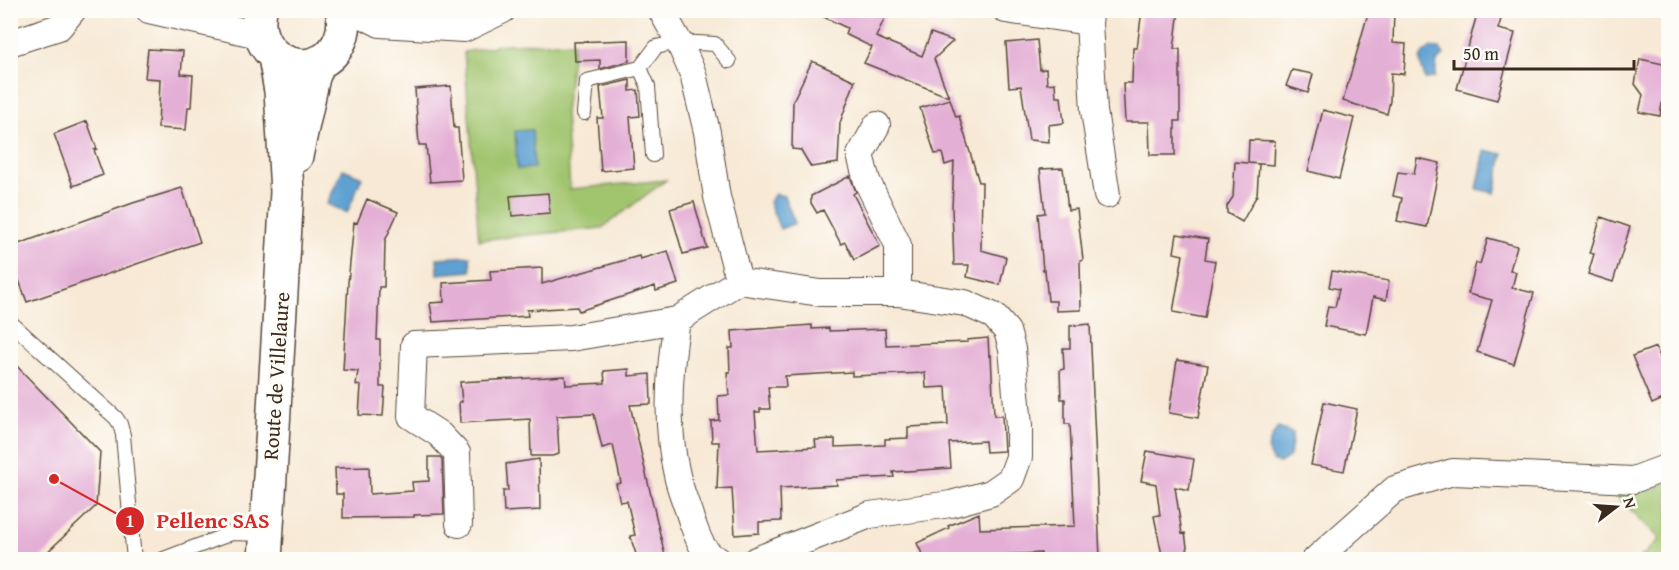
<svg xmlns="http://www.w3.org/2000/svg" width="1679" height="570" font-family="'Gentium Book Plus',serif">
	<style>
		.green { fill: #a1c56e; stroke: #6e7846; stroke-width: 1.5 }
		.water { fill: #5ea1d2; stroke: #4c6678; stroke-width: 1.5 }
		.building { fill: #e4afd5; fill-rule: evenodd }
		.lines { fill: none; stroke-linecap: round; stroke-linejoin: round }
		.service-casing { stroke: #574739; stroke-width: 16 }
		.minor-casing { stroke: #574739; stroke-width: 28 }
		.primary-casing { stroke: #574739; stroke-width: 36 }
		.service { stroke: #fff; stroke-width: 14 }
		.minor { stroke: #fff; stroke-width: 26 }
		.primary { stroke: #fff; stroke-width: 33 }
		.labels { text-anchor: middle; dominant-baseline: central; stroke-width: 6; stroke-linejoin: round; paint-order: stroke }
		.street-label { font-size: 21px; fill: #3b2a1e; stroke: #fdfcf7 }
		.leader { fill: none; stroke: #d62828; stroke-width: 2 }
		.callout-dot { fill: #d62828; stroke: #fdfcf7; stroke-width: 2 }
		.mark-label { font-size: 18px; text-anchor: middle; font-weight: bold; fill: #fff }
		.callout-label { font-size: 22px; text-anchor: middle; font-weight: bold; fill: #d62828; stroke: #fdfcf7; stroke-width: 6; stroke-linejoin: round; paint-order: stroke }
	</style>
	<rect width="100%" height="100%" fill="#fdfcf7"/>
	<filter id="ink" filterUnits="userSpaceOnUse"><feTurbulence type="fractalNoise" baseFrequency=".0167" numOctaves="2"/><feDisplacementMap in="SourceGraphic" scale="12" xChannelSelector="R" yChannelSelector="G"/><feConvolveMatrix kernelMatrix="1 2 1 2 8 2 1 2 1" color-interpolation-filters="sRGB"/></filter>
	<filter id="wash" filterUnits="userSpaceOnUse"><feTurbulence type="fractalNoise" baseFrequency=".008" numOctaves="4" result="noise"/><feDisplacementMap in="SourceGraphic" scale="24" xChannelSelector="R" yChannelSelector="G"/><feGaussianBlur stdDeviation="1.35" result="paint"/><feColorMatrix in="noise" values="0 0 0 0 0 0 0 0 0 0 0 0 0 0 0 0 0 1.4 0 .05"/><feComposite in="paint" operator="in"/></filter>
	<g filter="url(#wash)">
		<rect width="100%" height="100%" fill="#f7e9d5"/>
		<path class="green" d="M574,42L565,113L570,189L666,180L602,228L479,240L464,52L505,44Z
			M1668,481V559H1639L1660,539L1617,496L1658,487Z"/>
		<path class="water" d="M1431,47L1435,49L1440,48L1444,55L1437,61L1435,78L1425,79C1422,63 1413,59 1431,47Z
			M532,130L534,168L517,169L515,131Z
			M1485,150L1503,154L1495,193L1477,189Z
			M343,169L362,177L347,213L327,204Z
			M775,194L784,196L795,223L780,229L769,202Z
			M470,256L471,271L438,274L437,258Z
			M1278,428L1293,433L1290,456L1280,463L1274,462C1263,451 1270,439 1278,428Z"/>
		<g id="blocks">
			<path class="building" d="M809,10H871L885,17L876,37L922,56L931,33L953,41L934,59L949,97L864,63L872,47L845,34L847,28Z
				M1142,10H1179L1174,49H1180V121H1175V155H1150L1149,122H1125L1123,83H1132L1133,48H1137Z
				M1369,10H1394L1393,43L1406,44L1404,74L1391,73L1390,101L1387,114L1343,101Z
				M1478,10L1502,16L1498,29L1515,33L1497,100L1457,89Z
				M629,40V61L600,69V60L575,61L574,42Z
				M1037,40L1040,70L1046,69L1047,84L1055,83L1056,97H1061L1064,123L1048,125L1049,142L1029,140L1021,86L1009,87L1006,43Z
				M148,49L183,51L181,74L193,75L191,107H188L186,130L158,128L160,79L145,78Z
				M1640,59L1668,65L1660,116L1639,112L1643,95L1635,84Z
				M812,61L855,81L840,123L838,163L811,167L801,150L792,149L793,101Z
				M1292,70L1313,74L1308,93L1286,86Z
				M630,80V91L638,90L640,116L630,117L634,168L601,171L597,118H603L600,87Z
				M451,86L454,128H458L462,180L430,182L426,145H419L415,89Z
				M950,99L956,117L959,116L979,182H982L981,250L1006,257L1000,285L967,277L969,265H954L952,208L954,162L945,165L942,153L935,154L920,108Z
				M1323,110L1354,118L1339,179L1308,171Z
				M87,121L97,149L94,150L103,175L73,186L54,134Z
				M1249,140L1275,141L1274,165L1248,163Z
				M1417,158L1440,163L1427,227L1397,221L1402,198L1393,196L1398,172L1414,174Z
				M1235,162L1259,164L1257,195L1242,222L1227,213V206L1233,197Z
				M1063,168L1068,210L1077,209L1083,260L1080,261L1081,310L1056,311V301H1048L1045,270H1043L1038,214L1045,213L1040,169Z
				M850,176L856,192L853,194L880,246L854,260L845,242L841,244L823,210L817,213L811,203V196Z
				M182,188L200,242L27,302L17,275L10,277V247L133,203Z
				M548,193L550,213L512,216L510,196Z
				M367,199L398,212L385,241L384,287H379L377,340H380V387H385L383,416L359,415L361,386L356,385L358,371L343,370L348,283L354,222L357,223Z
				M694,202L707,248L683,254L670,209Z
				M1601,217L1630,227L1613,282L1588,274L1594,254L1590,253Z
				M1177,234L1208,239L1205,259L1215,261L1205,318L1173,312L1183,255L1174,253Z
				M1488,238L1517,246L1510,270L1516,272L1512,288L1534,293L1514,364L1477,352L1492,300L1468,294L1476,263L1480,264Z
				M668,251L678,284L656,291L655,286L579,311L577,307L527,310L528,316L433,322L430,303L444,302L443,283L491,280L490,271L542,268V284L639,256L640,259Z
				M1332,271L1389,281L1386,300L1373,297L1366,334L1324,326L1328,306L1335,307L1339,289L1329,287Z
				M1090,324L1100,558L1041,560V553L999,555V560H925L917,543L949,528L948,526L979,513L980,529L1075,526L1070,424H1065V399H1061L1060,370L1064,369L1063,348H1070V326Z
				M812,325V329L829,328V331L885,329L886,345L968,342L967,340L988,338L989,356L991,355L994,416H1002L1004,451L986,452L985,441L949,443L951,468L893,472L894,477L836,480L837,485L780,488L781,521L759,522V533L735,535L732,488L717,489L719,442H712L711,421L719,420L718,396L729,395L727,372H730L729,348H733L732,331ZM852,372V376L925,373L926,388L946,387L948,425L908,427V438L885,439V445L835,447V439L815,440L816,447L758,450L755,412H760V409H770L768,387H786L785,376Z
				M1656,347L1660,359L1668,355V397L1652,404L1632,356Z
				M10,359L100,452L96,506L39,560H10Z
				M1177,360L1208,365L1198,418L1169,413Z
				M629,369V376L650,374L651,404L630,405L666,560H638L630,536L635,535L627,501L620,502L616,484L621,483L613,445L602,448L594,414L557,416L559,454L552,456H531L530,419L460,423L459,402H462L460,382L565,376L566,385L605,383L604,371Z
				M1324,402L1357,409L1344,471L1311,465Z
				M1147,451L1194,459L1189,490L1175,487L1182,534L1185,533L1188,554L1184,555L1185,560H1163L1154,516L1160,515L1156,484L1141,481Z
				M429,457H440L442,459L444,514L414,515V517L343,518V494H336L335,468L369,467L370,494L413,491L412,482L429,481Z
				M539,459L540,510L504,512L503,491H508L506,464Z"/>
		</g>
	</g>
	<g filter="url(#ink)">
		<use href="#blocks" fill-opacity="0" stroke="#574739" stroke-width="1.5"/>
		<g class="lines">
			<g class="service-casing">
				<path id="service" d="M640,68L648,86L653,155
					M584,113L587,81L640,68L656,47L679,42L715,44L729,61
					M10,322L116,418L120,424L123,435L134,560
					M161,560L232,533L266,534"/>
			</g>
			<g class="minor-casing">
				<path id="minor" d="M149,10L259,35
					M353,10L380,24L464,29L503,10
					M661,10L679,42L693,74L707,132L717,197L739,281
					M1006,10L1089,22L1091,10
					M1089,22L1094,111L1107,195
					M10,43L59,27L73,10
					M877,125L860,155L867,181L898,245V293
					M459,524L457,453L439,434L411,416L414,345L571,338L677,320
					M718,560C701,553 697,534 691,519C687,505 680,490 677,475C665,426 669,370 677,320L739,281L820,293H898L965,303L994,316L1007,331L1012,349L1019,426V457L1011,479L991,493L951,504L870,515L756,560
					M1315,560L1395,489L1453,472L1633,480L1668,467"/>
			</g>
			<g class="primary-casing">
				<path id="primary" d="M260,10C249,65 322,88 341,38C344,29 345,20 342,10
					M296,156L313,77L319,62
					M265,560L287,192L281,91L275,57"/>
			</g>
			<use href="#service" class="service"/>
			<use href="#minor" class="minor"/>
			<use href="#primary" class="primary"/>
		</g>
	</g>
	<g class="labels">
		<g class="street-label">
			<text transform="translate(276 376) rotate(-86)">Route de Villelaure</text>
		</g>
	</g>
	<path class="leader" d="M54 479L130 521"/>
	<g class="callout-dot">
		<circle cx="54" cy="479" r="6"/>
		<circle cx="130" cy="521" r="15"/>
	</g>
	<g class="mark-label">
		<text x="130" y="527">1</text>
	</g>
	<g class="callout-label">
		<text x="213" y="528">Pellenc SAS</text>
	</g>
	<rect width="1679" height="570" fill="none" stroke="#fdfcf7" stroke-width="36"/>
	<g transform="translate(1616 507) rotate(73)" stroke="#fdfcf7" stroke-width="4.5" paint-order="stroke">
	<path d="M0-4.5L10 22L0 15L-10 22Z" fill="#3b2a1e"/>
	<text y="-9" font-size="16" font-weight="bold" text-anchor="middle" fill="#3b2a1e">N</text>
	</g>
	<path d="M1454 60v9h180v-9" fill="none" stroke="#3b2a1e" stroke-width="3"/>
	<text x="1463" y="60" font-size="18" fill="#3b2a1e" stroke="#fdfcf7" stroke-width="4.5" paint-order="stroke">50 m</text>
</svg>
